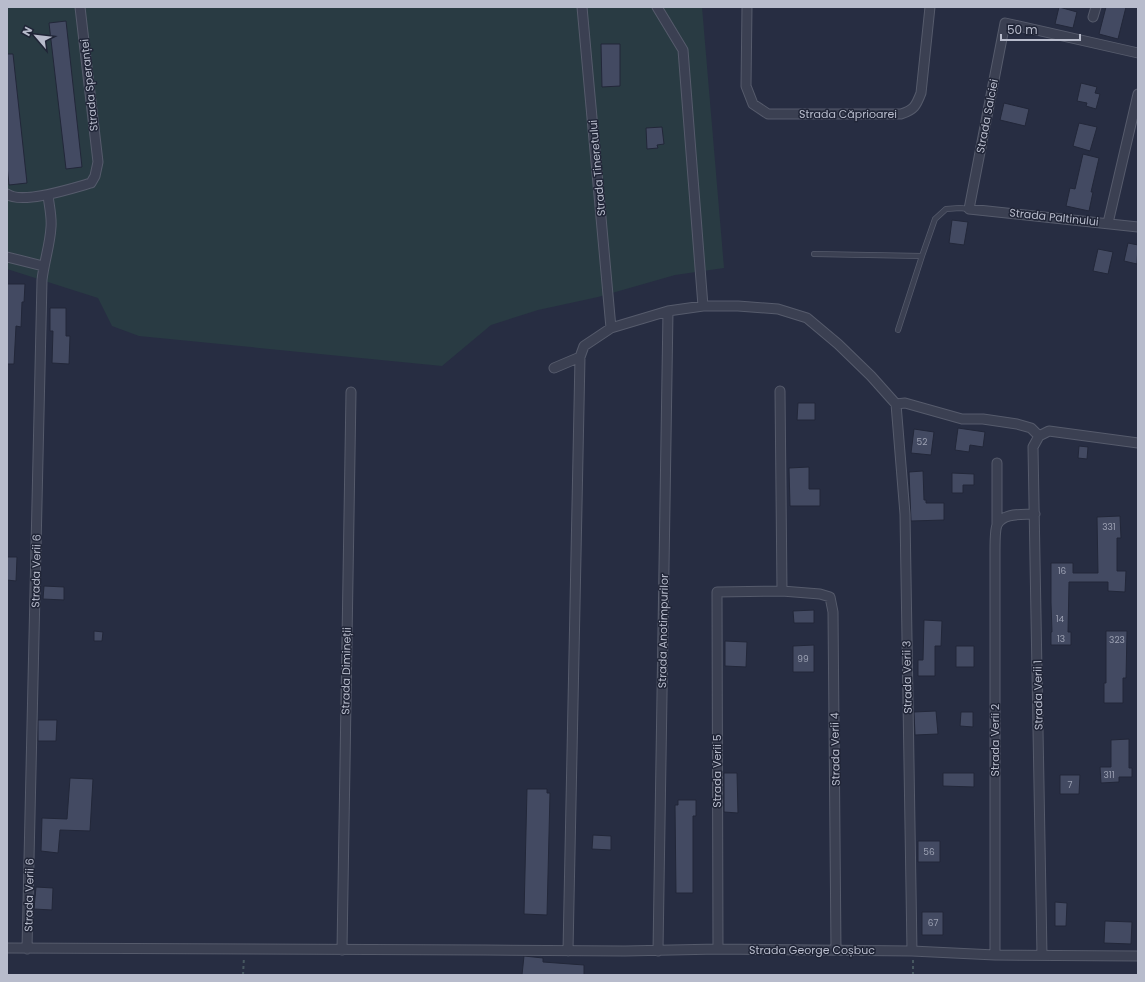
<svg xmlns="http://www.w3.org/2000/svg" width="1145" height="982" font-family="Poppins,sans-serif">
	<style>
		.green { fill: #293b43 }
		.building { fill: #434a62; stroke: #222739 }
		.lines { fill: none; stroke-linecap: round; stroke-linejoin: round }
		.service-casing { stroke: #565b6c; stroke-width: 6 }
		.minor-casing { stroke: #565b6c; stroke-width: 11 }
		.path { stroke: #475860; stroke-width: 2; stroke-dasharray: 3 3; stroke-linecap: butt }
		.service { stroke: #3b4052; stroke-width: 4.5 }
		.minor { stroke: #3b4052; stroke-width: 9 }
		.labels { text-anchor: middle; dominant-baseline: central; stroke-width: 3; stroke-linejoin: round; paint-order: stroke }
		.number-label { font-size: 9px; fill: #9ba0b2 }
		.street-label { font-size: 11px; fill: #b8bccc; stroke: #202537 }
	</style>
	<rect width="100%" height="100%" fill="#272d42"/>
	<path class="green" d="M7,7H702L724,268L675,275L598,297L538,310L491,325L442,366L139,336L112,326L98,298L7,269Z"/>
	<path class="building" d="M1059,7L1077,12L1073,28L1055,24Z
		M1106,7H1126L1118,39L1099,34Z
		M66,21L82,167L66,169L49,23Z
		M601,44H620V86L602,87Z
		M7,54H13L27,183L9,185L7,166Z
		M1081,83L1097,87L1095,93L1100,94L1096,109L1086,106L1087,103L1077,101Z
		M1004,103L1029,109L1025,126L1000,120Z
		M1079,123L1097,127L1090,151L1073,146Z
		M662,127L664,144L657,145L658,148L647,149L646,128Z
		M1083,154L1099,158L1091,192H1093L1089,211L1066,206L1070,188L1075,189Z
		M952,220L968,222L964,245L949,243Z
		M1128,243L1138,245L1137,264L1124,261Z
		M1098,249L1113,252L1108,274L1093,271Z
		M7,284H25L24,302H22L21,327L16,326L14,364H7Z
		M50,308H66V336H70L69,364L52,363L53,331H50Z
		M798,403H815V420H797Z
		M958,428L985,432L983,447L970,445L969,452L955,450Z
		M914,429L934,432L931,455L911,453Z
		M1079,446L1088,447L1087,459L1078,458Z
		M809,467V489H820V506H790L789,468Z
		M923,471L924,500H926V503H944V520L911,521L909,472Z
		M952,473L974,474V485H963V493H952Z
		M1120,516L1121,538H1117V571H1126L1125,592L1108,591V582H1069L1068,632H1071V645H1051V632H1052L1051,603V563H1073V573H1098L1097,517Z
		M7,557H17L16,581L7,580Z
		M44,586L64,587V600L43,599Z
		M814,610V623H794L793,611Z
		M924,620L942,621L941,646H935V676H918V660H923Z
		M94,631L103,632L102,641H94Z
		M1106,631H1127L1126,678H1123V703H1104V683H1106Z
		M725,641L747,642L746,667L725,666Z
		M814,645V672H793V646Z
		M956,646H974V667H956Z
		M936,711L938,734L915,735L914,712Z
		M961,712H973V727L960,726Z
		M38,720H57L56,741H38Z
		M1129,739V768H1132V777H1119V782L1101,783L1100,767H1111V740Z
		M724,773H737L738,813L724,812Z
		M943,773H974V787L943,786Z
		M1060,775H1080L1079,794H1060Z
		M70,778L93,779L90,831L60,830L58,853L41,851L42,818L67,819Z
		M527,789H547V793H550L547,915L524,914Z
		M678,800H696V816H693V893H676L675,805H678Z
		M593,835L611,836V850L592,849Z
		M918,841H940V862H918Z
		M36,887L53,888L52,910L34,909Z
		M1055,902L1067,903L1066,926H1055Z
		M922,912H943V935H922Z
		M1105,921L1132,922L1131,944L1104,943Z
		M524,956L543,958V962L584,965V975H522Z"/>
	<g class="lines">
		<g class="service-casing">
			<path id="service" d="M814,254L922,256
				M898,330L922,256L935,219L946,209L960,208L969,209"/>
		</g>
		<g class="minor-casing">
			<path id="minor" d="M582,7L611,328
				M657,7L683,50L703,306
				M747,7L746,86L753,104L768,114H901C914,110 916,106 921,93L930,7
				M1093,17L1096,7
				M1138,53L1005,23L969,209L1138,227
				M7,194C22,205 73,188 91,183L95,176L98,162L80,7
				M1108,223L1138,94
				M7,257L43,266
				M554,368L580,357L584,346L611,328L668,311L703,306H738L778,309L807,318L838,344L871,376L896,404
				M780,391L782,591L820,594L830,597L833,612L836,950
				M896,404L905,514L912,951
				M896,404L905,403L962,419H983L1017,424L1031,428L1039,436
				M1039,436L1033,447L1042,955
				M1039,436L1049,431L1138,443
				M997,463V525
				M7,948L486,950L625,951L718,949L912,951L995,955L1138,956
				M27,949L42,280C44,262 50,245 51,227C52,217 49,205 48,195
				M718,949L717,592L782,591
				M342,950L351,392
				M568,951L580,357
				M658,951L668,311
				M995,955V550C995,544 995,530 997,525C1003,512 1023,515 1035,514"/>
		</g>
		<path class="path" d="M913,960V975
			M243,975L244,957"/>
		<use href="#service" class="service"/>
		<use href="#minor" class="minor"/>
	</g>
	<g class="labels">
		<g class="number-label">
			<text x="922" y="442">52</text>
			<text x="1109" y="527">331</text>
			<text x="1062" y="571">16</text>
			<text x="1060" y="619">14</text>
			<text x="1061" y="639">13</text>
			<text x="1117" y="640">323</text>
			<text x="803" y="659">99</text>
			<text x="1109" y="775">311</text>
			<text x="1070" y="785">7</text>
			<text x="929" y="852">56</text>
			<text x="933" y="923">67</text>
		</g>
		<g class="street-label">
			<text transform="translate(89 85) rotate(-96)">Strada Speranței</text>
			<text x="848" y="114">Strada Căprioarei</text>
			<text transform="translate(987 116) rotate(-79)">Strada Salciei</text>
			<text transform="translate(597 168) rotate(-95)">Strada Tineretului</text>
			<text transform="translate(1054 217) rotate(6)">Strada Paltinului</text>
			<text transform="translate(36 571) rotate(-89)">Strada Verii 6</text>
			<text transform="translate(663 631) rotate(-89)">Strada Anotimpurilor</text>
			<text transform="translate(346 671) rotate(-89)">Strada Dimineții</text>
			<text transform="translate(907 677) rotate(-91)">Strada Verii 3</text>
			<text transform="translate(1038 695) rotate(-91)">Strada Verii 1</text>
			<text transform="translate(995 740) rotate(-90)">Strada Verii 2</text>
			<text transform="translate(835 749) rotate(-91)">Strada Verii 4</text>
			<text transform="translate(717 771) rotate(-90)">Strada Verii 5</text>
			<text transform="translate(29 895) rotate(-89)">Strada Verii 6</text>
			<text x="812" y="950">Strada George Coșbuc</text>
		</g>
	</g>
	<rect width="1145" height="982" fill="none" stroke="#b8bccc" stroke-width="16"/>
	<g transform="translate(36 36) rotate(298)" stroke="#202537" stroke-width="3" paint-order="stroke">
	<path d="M0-3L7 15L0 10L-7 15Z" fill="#b8bccc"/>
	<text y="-6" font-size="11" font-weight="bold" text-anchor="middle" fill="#b8bccc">N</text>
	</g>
	<path d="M1001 34v6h79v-6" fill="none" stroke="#b8bccc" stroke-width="2"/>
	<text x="1007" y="34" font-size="12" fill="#b8bccc" stroke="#202537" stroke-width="3" paint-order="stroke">50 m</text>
</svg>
